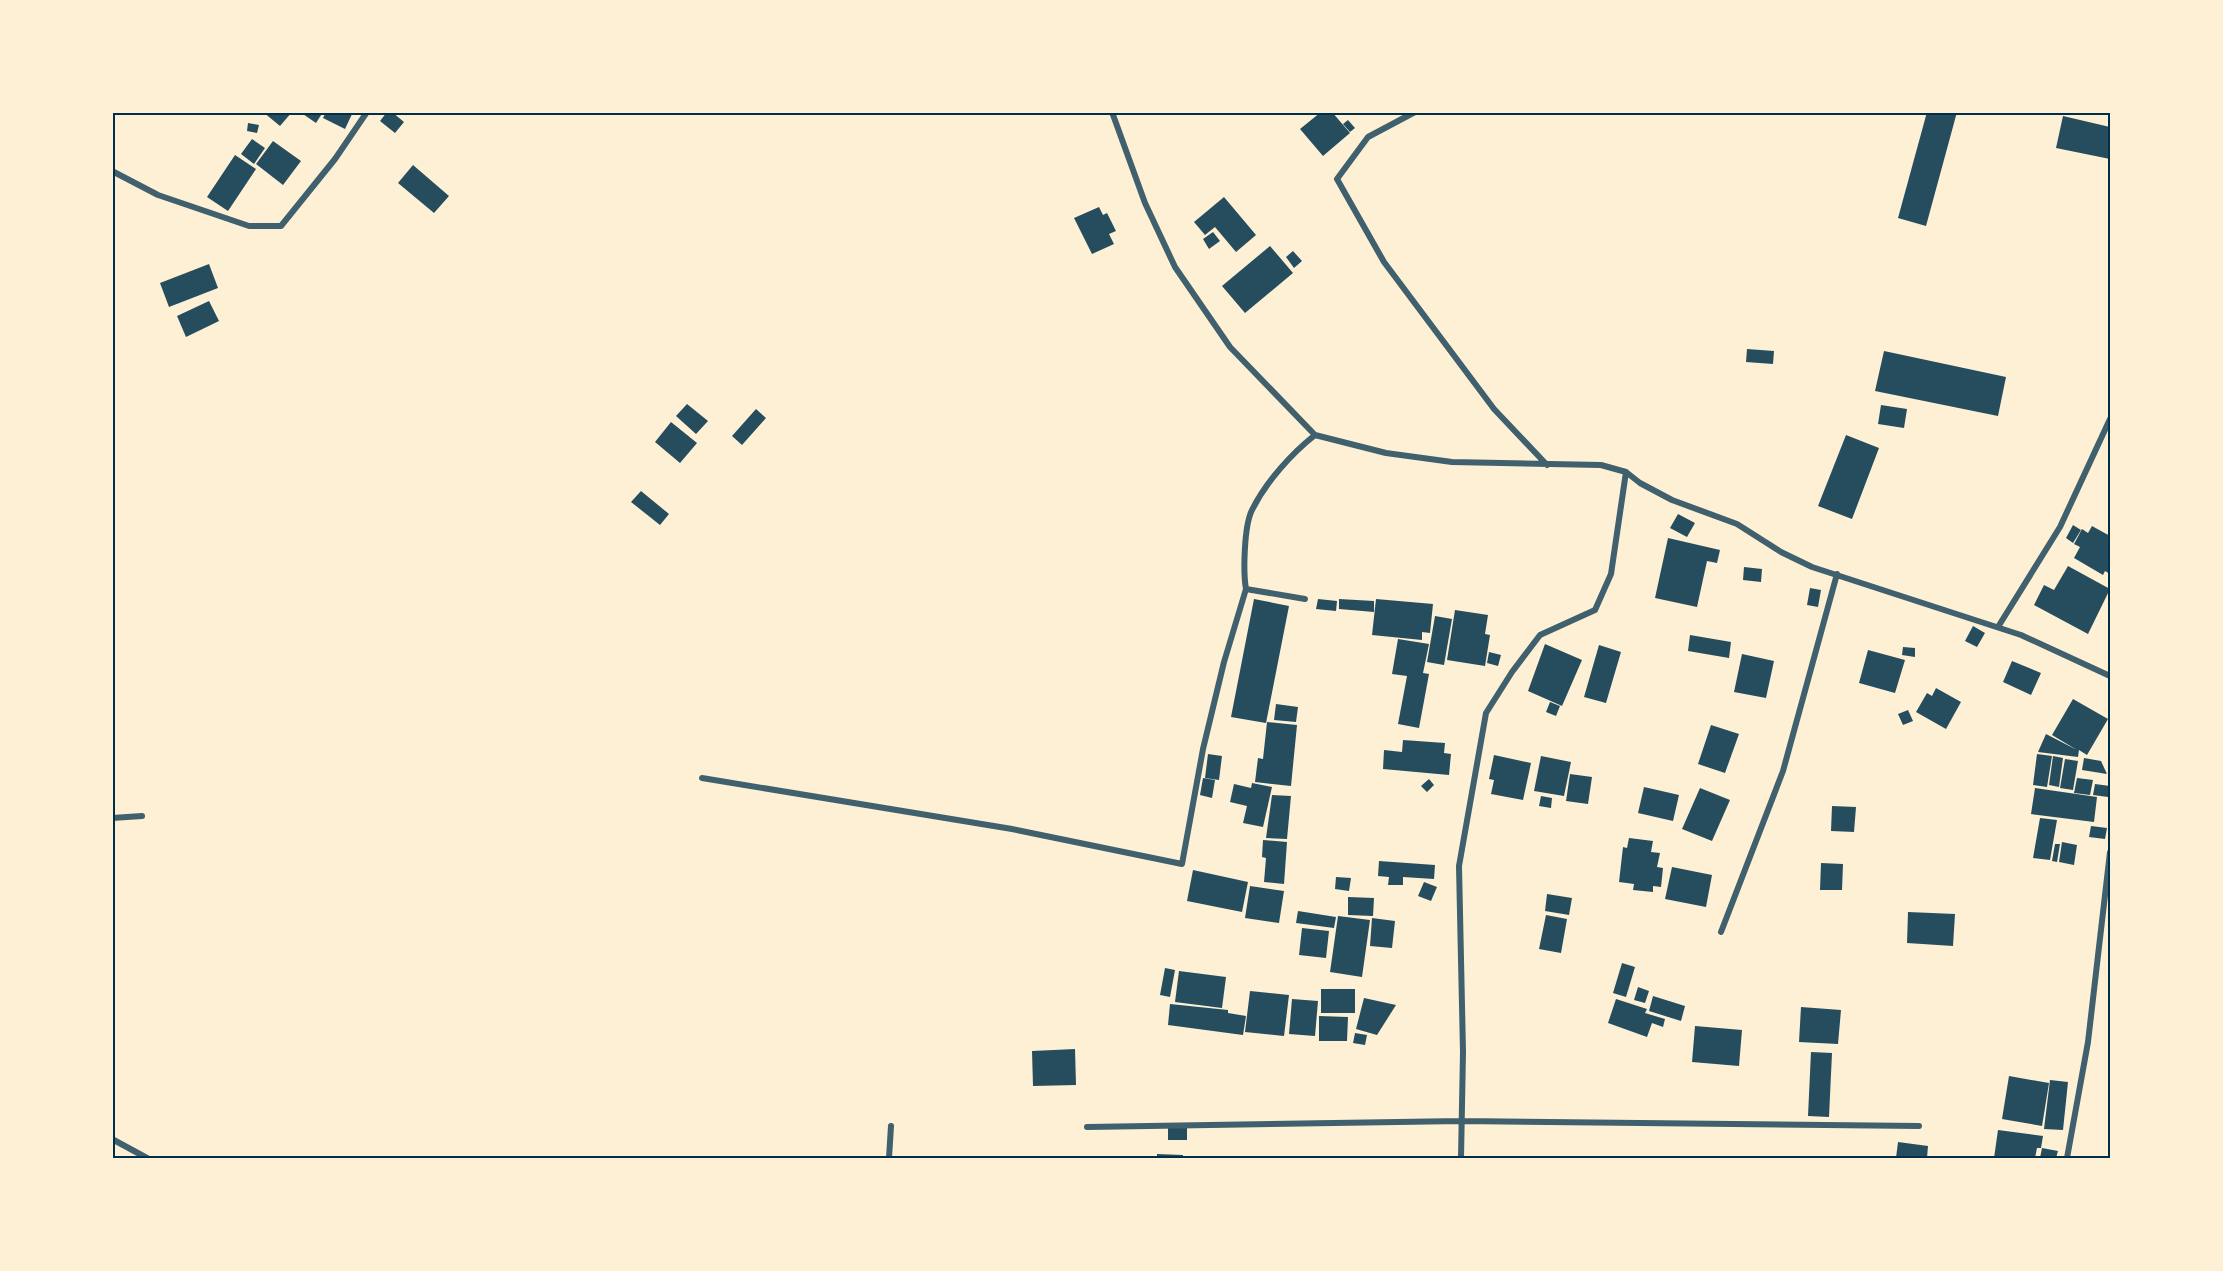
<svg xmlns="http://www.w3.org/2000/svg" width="2223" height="1271" font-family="'IBM Plex Sans',sans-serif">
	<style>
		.building { fill: #264d5e }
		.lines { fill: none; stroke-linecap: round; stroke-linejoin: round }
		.minor { stroke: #3f606c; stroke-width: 6 }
		.neatline { fill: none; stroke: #003049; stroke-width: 2 }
	</style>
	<rect width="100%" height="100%" fill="#fdf0d5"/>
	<path class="building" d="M263,112H292L280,126Z
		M300,112H323L316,123Z
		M326,112H353L345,129L323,118Z
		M387,112H392L404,122L395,133L380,121Z
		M1321,112H1332L1350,133L1323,156L1300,129Z
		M1927,112H1957L1926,226L1898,218Z
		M2063,116L2110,127V159L2056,148Z
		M1348,120L1355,128L1350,132L1343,124Z
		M248,123L259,125L257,133L247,131Z
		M252,139L265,148L254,164L241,154Z
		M273,141L301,161L283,185L256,164Z
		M235,155L256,169L228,211L207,197Z
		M413,165L449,196L434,213L398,183Z
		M1224,197L1256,235L1236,252L1215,227L1205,235L1194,222Z
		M1099,207L1103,215L1107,213L1116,231L1109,234L1114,244L1092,254L1074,218Z
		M1213,232L1220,241L1209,249L1203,239Z
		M1270,246L1293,273L1245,313L1222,286Z
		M1293,251L1302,261L1294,268L1286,257Z
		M209,264L218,288L169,307L160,283Z
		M209,301L219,321L186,337L177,316Z
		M1747,349L1774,351L1773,364L1746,362Z
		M1884,351L2006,377L1998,416L1875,391Z
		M687,404L708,421L696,434L676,416Z
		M1881,405L1907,409L1904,428L1878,424Z
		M756,409L766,418L742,445L732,436Z
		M671,422L697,443L680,463L655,442Z
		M1846,435L1879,448L1852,519L1818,506Z
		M641,491L669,514L660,525L631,502Z
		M1678,514L1695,523L1687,537L1670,528Z
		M2073,525L2081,530L2073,543L2066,538Z
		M2092,526L2110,536V574L2105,571L2103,575L2074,558L2080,547L2074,544L2082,529L2088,533Z
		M1668,538L1720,550L1717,563L1707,561L1697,607L1655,598Z
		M2068,566L2110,589L2088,634L2034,605L2044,585L2054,590Z
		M1744,567L1762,569L1761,582L1743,580Z
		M1810,588L1821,590L1818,607L1807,605Z
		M1254,599L1289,606L1266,723L1231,717Z
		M1318,599L1337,601L1336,611L1316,609Z
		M1339,599L1374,601V612L1339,609Z
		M1376,599L1433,604L1430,633L1422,632V640L1372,635Z
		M1455,610L1488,615L1485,634L1490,635L1485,666L1447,660Z
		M1435,616L1452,619L1444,665L1427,662Z
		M1973,626L1985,633L1977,647L1965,641Z
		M1690,635L1731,642L1729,658L1688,651Z
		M1398,639L1429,644L1423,673L1429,674L1419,728L1398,724L1407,676L1392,674Z
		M1545,644L1582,660L1562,706L1528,691Z
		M1599,645L1621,652L1606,703L1584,697Z
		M1903,647L1915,648V657L1902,655Z
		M1868,650L1905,660L1895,693L1859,683Z
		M1489,652L1501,655L1498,666L1487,663Z
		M1742,654L1774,661L1766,698L1734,692Z
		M2012,661L2041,673L2031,695L2003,682Z
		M1936,688L1961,702L1946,729L1916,712L1927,693L1932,696Z
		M2073,699L2108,719L2087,755L2079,750L2078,757L2038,752L2046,734L2077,750L2052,735Z
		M1550,702L1560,706L1556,716L1546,712Z
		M1276,704L1298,707L1296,722L1274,720Z
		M1908,710L1913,721L1903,725L1898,714Z
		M1267,722L1297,725L1291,786L1255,782L1258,758L1263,759Z
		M1711,725L1739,734L1725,773L1698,764Z
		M1403,740L1445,743L1444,753L1451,754L1449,775L1383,769L1384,750L1402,752Z
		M1208,754L1222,756L1219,780L1205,778Z
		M2037,754L2052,756L2047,787L2033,785Z
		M1494,755L1531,763L1523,800L1491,794L1494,780L1489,779Z
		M1541,756L1571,762L1564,796L1534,791Z
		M2053,756L2063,758L2059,787L2049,785Z
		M2084,758L2101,761L2107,774L2082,770Z
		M2065,759L2078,761L2073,790L2060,788Z
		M1570,774L1592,777L1588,804L1566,801Z
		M1203,778L1215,780L1212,798L1200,795Z
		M2077,778L2093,780L2090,795L2074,793Z
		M1429,779L1434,785L1427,792L1421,786Z
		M1252,783L1272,787L1263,827L1243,823L1247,806L1230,802L1234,784L1251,788Z
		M2095,784L2110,786L2108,797L2093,795Z
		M1644,787L1679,795L1673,821L1638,813Z
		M1700,788L1730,800L1712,841L1682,829Z
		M2035,788L2097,797L2094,822L2031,814Z
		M1272,795L1291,796L1287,839L1266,838Z
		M1541,796L1552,798L1551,808L1539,806Z
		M1832,806L1856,807L1854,832L1831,831Z
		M2040,818L2057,820L2050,860L2033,858Z
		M2091,826L2107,828L2105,839L2089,837Z
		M1629,838L1653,841L1651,852L1660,853L1657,867L1663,868L1661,887L1653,886V892L1633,890L1634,884L1619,882L1623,847L1627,848Z
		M1263,840L1287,842L1284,884L1264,882L1266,858L1262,857Z
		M2062,842L2077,845L2074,865L2059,862Z
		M2055,844H2060L2057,862L2052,861Z
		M1379,861L1435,865L1434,879L1403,877V885H1388L1389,877L1378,876Z
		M1821,863L1843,864L1842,890H1820Z
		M1672,867L1712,875L1706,907L1665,899Z
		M1193,870L1248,882L1242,912L1187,901Z
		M1336,877L1351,878L1349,891L1335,889Z
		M1424,882L1437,887L1431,901L1418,896Z
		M1250,886L1284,891L1279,923L1245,918Z
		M1547,894L1572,898L1569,915L1545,911Z
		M1348,897L1374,898L1373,916L1348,915Z
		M1298,911L1336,917L1334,928L1296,923Z
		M1908,912L1955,914L1953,946L1907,943Z
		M1546,915L1567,919L1561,953L1539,949Z
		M1338,916L1370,920L1362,977L1330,972Z
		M1372,918L1395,921L1392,948L1370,946Z
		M1302,928L1329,931L1326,958L1299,955Z
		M1622,963L1635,967L1626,997L1613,993Z
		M1165,968L1175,970L1170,997L1160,995Z
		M1179,971L1226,977L1222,1008L1175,1002Z
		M1638,987L1649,991L1645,1003L1634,1000Z
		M1321,989H1355V1013H1321Z
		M1250,991L1289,995L1284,1036L1245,1032Z
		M1653,996L1685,1006L1681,1021L1649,1011Z
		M1364,998L1396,1005L1377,1035L1356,1029Z
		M1292,999L1318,1001L1315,1036L1289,1034Z
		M1616,999L1647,1009L1645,1013L1665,1019L1663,1027L1652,1023L1647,1037L1608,1023Z
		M1170,1004L1228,1010V1013L1246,1016L1243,1035L1168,1025Z
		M1801,1007L1841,1010L1838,1044L1799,1042Z
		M1319,1016L1348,1017L1347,1041H1319Z
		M1695,1026L1742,1030L1739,1066L1692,1062Z
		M1355,1033L1367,1035L1365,1045L1353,1043Z
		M1075,1049L1076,1085L1033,1086L1032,1051Z
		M1811,1052L1832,1053L1829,1117L1808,1116Z
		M2009,1076L2049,1083L2042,1126L2002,1119Z
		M2050,1080L2068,1082L2063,1130L2044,1129Z
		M1168,1128H1187V1140H1168Z
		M1998,1130L2043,1136L2041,1148H2037L2035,1158H1994Z
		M1898,1142L1928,1146L1927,1158H1896Z
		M2042,1148L2058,1151L2056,1158H2040Z
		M1157,1154L1183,1155V1158H1157Z"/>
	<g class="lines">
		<path class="minor" d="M1112,112L1145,203L1175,267L1230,347L1315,435L1386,453L1452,462L1601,465L1626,472L1640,483L1672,500L1737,524L1781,552L1812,567L2021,635L2110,676
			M1415,112L1368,137L1337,179L1384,262L1494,409L1547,465
			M112,171L158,195L249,226H281L335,159L367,112
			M1305,599L1246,589C1243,572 1244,526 1252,510C1266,482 1291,454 1315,435
			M1998,627L2060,527L2110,419
			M702,778L1012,829L1182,864L1203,749L1224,662L1246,589
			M112,818L142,816
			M1721,932L1783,771L1837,574
			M1087,1127L1461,1121L1919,1126
			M112,1139L147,1158
			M889,1158L891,1126
			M1461,1158L1463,1052L1459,866L1486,713L1512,672L1540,635L1595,610L1611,574L1626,472
			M2067,1158L2088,1042L2110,852"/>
	</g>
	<rect width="2223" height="1271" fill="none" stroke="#fdf0d5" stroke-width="228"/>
	<rect x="114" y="114" width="1995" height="1043" class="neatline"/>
</svg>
